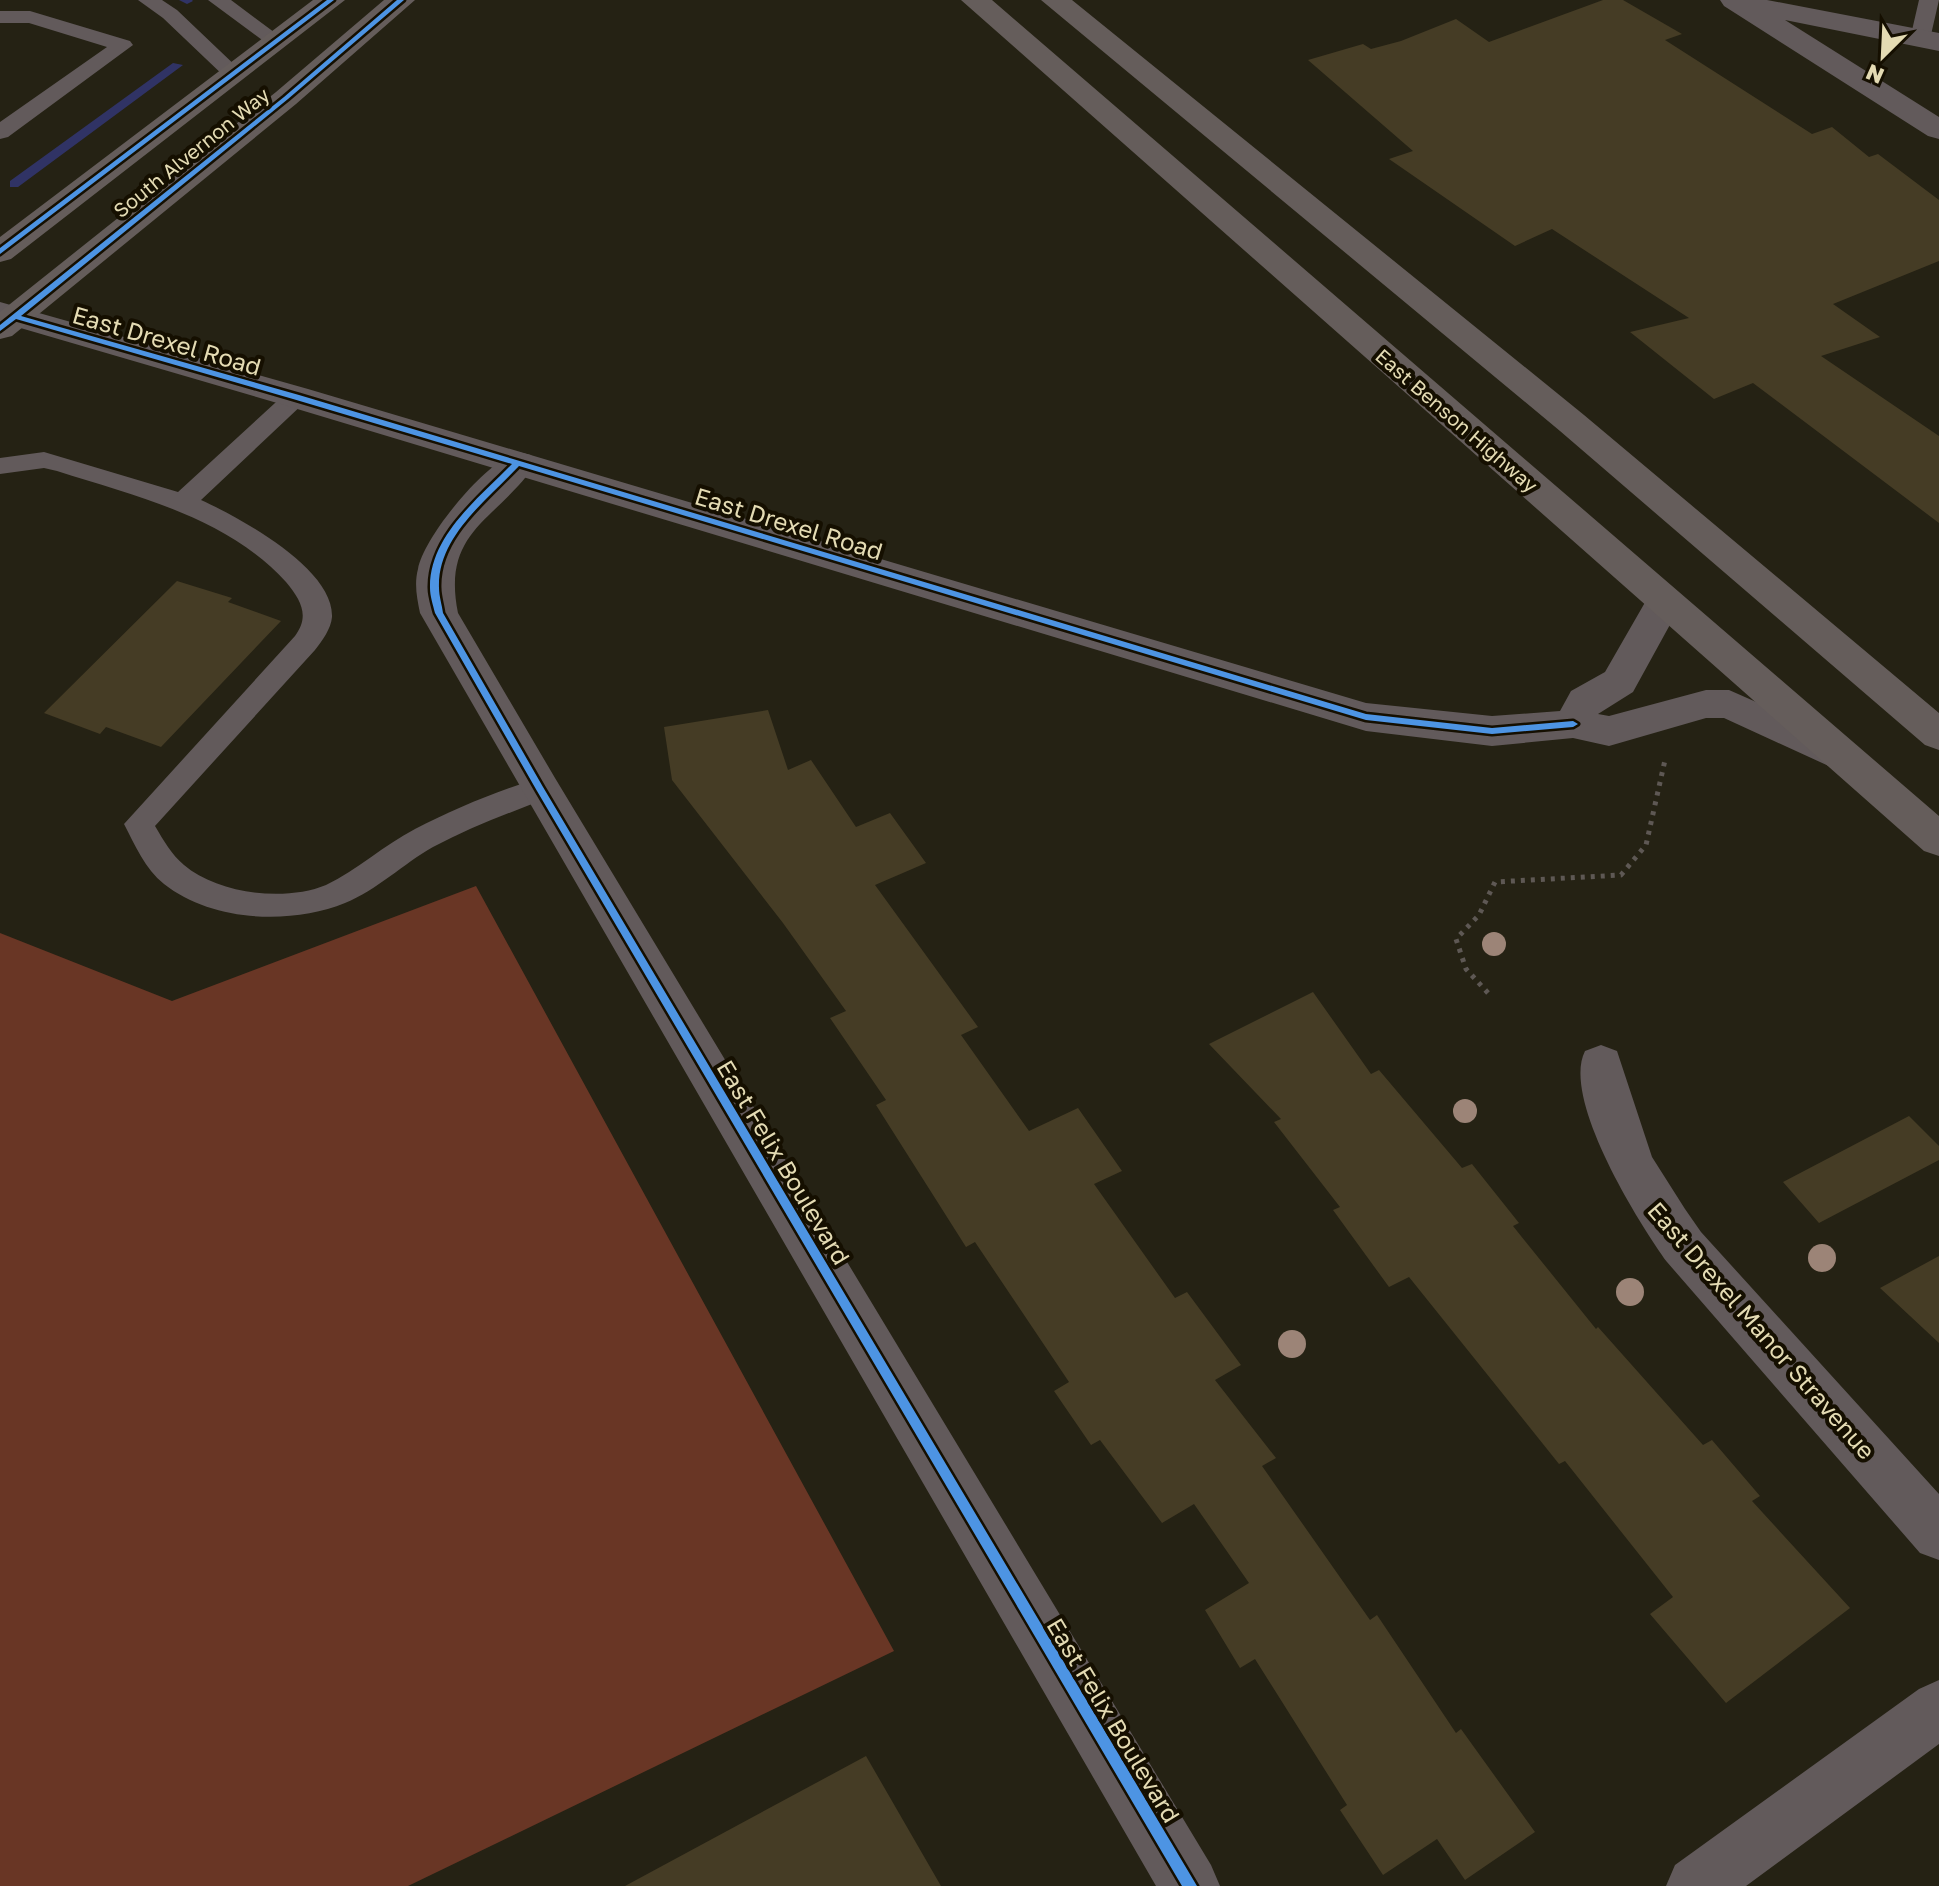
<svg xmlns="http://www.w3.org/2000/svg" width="1939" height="1886" font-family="'Golos Text',sans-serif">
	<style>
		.green { fill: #693625 }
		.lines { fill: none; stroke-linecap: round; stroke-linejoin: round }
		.stream { fill: #303365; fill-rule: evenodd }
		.building { fill: #453c25 }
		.path { stroke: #5e5854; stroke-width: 5; stroke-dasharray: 4 6; stroke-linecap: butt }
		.service { fill: #625a5b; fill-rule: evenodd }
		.minor { fill: #625a5b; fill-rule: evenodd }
		.tertiary { fill: #625a5b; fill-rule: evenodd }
		.secondary { fill: #655d5b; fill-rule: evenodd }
		.cycleway-casing { stroke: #150f00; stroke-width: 5 }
		.cycleway { fill: #4d94e3; fill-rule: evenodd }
		.tree { fill: #9c8477 }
		.labels { text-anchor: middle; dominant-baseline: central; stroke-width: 8; stroke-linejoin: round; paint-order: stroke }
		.far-street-label { font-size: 20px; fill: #e4dbb3; stroke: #150f00 }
		.street-label { font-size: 24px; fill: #e4dbb3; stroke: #150f00 }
	</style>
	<rect width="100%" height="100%" fill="#252214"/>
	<path class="green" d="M476,886L894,1651L408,1886H0V933L172,1001Z"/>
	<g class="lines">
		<path class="stream" d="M179,0H192L193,1L187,4Z
			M173,63L183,65L18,187H10V181Z"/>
	</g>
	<path class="building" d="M1603,0H1623L1682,34L1665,40L1812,134L1832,127L1869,157L1878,154L1939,200V261L1833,304L1880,337L1821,356L1939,436V523L1753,383L1714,399L1630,332L1689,318L1552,229L1515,246L1389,159L1413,151L1308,60L1363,44L1371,49L1401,41L1456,19L1489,42Z
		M177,581L232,598L228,602L281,621L161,747L106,727L100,734L44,713Z
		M768,710L788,770L811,760L856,827L890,813L926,863L875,885L978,1027L961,1035L1029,1131L1078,1108L1122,1171L1094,1184L1175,1298L1187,1292L1241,1365L1215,1380L1276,1458L1262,1466L1370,1620L1377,1615L1456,1733L1461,1729L1535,1832L1465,1880L1437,1839L1383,1875L1340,1810L1347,1805L1255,1659L1240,1668L1205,1610L1249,1583L1194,1504L1162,1523L1100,1440L1091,1445L1054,1391L1069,1382L975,1242L966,1247L876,1105L886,1100L830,1018L846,1011L783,923L672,780L664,727Z
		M1313,992L1371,1074L1379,1070L1462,1168L1472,1164L1519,1223L1513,1226L1596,1329L1598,1327L1703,1445L1712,1440L1760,1496L1752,1501L1850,1608L1726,1703L1650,1614L1673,1597L1565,1461L1559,1464L1409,1277L1389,1287L1333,1210L1340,1207L1274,1122L1281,1119L1209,1044Z
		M1909,1116L1939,1146V1160L1819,1223L1783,1182Z
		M1939,1256V1343L1880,1288Z
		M866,1756L941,1886H625Z"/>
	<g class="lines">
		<path class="path" d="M1488,993L1466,969L1456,939L1479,915L1495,882L1621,875L1646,845L1665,760"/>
		<path class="service" d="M138,0H162L177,10L240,70L244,74L240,78H226L163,18Z
			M208,0H231L286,41L276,47L269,45Z
			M1919,0H1939L1930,39L1920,45L1910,39Z
			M0,11H30L130,41L133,45L8,137L0,139V122L107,47L29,23H0Z
			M296,389L305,392L309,397L305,402L201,500C238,517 334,568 332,617C331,629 322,641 315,650L155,826C164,841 171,854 184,865C218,894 285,902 326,885C357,870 384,845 415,829C454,809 497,791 540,778L551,781L555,789L551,797C511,812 471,827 433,847C403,864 377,890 345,903C291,925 212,922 164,884C145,869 135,845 124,824L295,636C310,616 301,600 286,582C226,517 139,497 57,471L44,468L0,474V458L44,452L178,492L287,392Z"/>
		<path class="minor" d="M1720,0H1767L1939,33V51L1785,20L1939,117V139L1928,136L1724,6Z
			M518,452L531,455L536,463C498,521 441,529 458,613L555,778L1211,1865L1220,1886H1156L420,613C417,598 414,584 418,569C424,536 487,460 518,452Z
			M1601,1045L1617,1051L1652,1157L1685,1209L1701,1232L1939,1494V1560L1920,1553L1667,1262C1638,1222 1561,1098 1585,1051Z
			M1939,1680V1744L1746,1886H1666L1675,1865L1919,1689Z"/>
		<path class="tertiary" d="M0,302L308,389L1366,703L1492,716L1560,711L1571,691L1605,672L1651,592L1664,588L1677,592L1683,601L1633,692L1598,714L1609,716L1706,690H1729L1858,747L1864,758L1858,769L1844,773L1724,718H1706L1609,746L1573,738L1492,746L1366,731L284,405L0,322Z"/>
		<path class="secondary" d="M313,0H345L11,259L0,262V237Z
			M384,0H415L296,104L12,336L0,339V312L276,92Z
			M961,0H992L1939,816V856L1924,851Z
			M1041,0H1072L1584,415L1939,713V750L1925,745L1560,431Z"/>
		<g class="cycleway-casing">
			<path id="cycleway" d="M327,0H334L0,254V248Z
				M397,0H404L288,99L21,316L299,395L1366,714L1492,728L1573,721L1578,724L1573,727L1492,734L1366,720L519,466C487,500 437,537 439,588C439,596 442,605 443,613L543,787L1197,1886H1182L537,791L435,613C433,605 430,596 430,588C429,536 479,498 512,464L293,399L16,319L0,331V325L284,97Z"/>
		</g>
		<use href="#cycleway" class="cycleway"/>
	</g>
	<g class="tree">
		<circle cx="1494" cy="944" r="12"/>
		<circle cx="1465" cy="1111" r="12"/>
		<circle cx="1822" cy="1258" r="14"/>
		<circle cx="1630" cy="1292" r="14"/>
		<circle cx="1292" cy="1344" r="14"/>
	</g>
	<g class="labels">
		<g class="far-street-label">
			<text transform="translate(191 152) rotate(-39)">South Alvernon Way</text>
			<text transform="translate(1457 420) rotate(41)">East Benson Highway</text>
		</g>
		<g class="street-label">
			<text transform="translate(167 340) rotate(16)">East Drexel Road</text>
			<text transform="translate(789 523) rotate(17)">East Drexel Road</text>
			<text transform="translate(784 1162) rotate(59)">East Felix Boulevard</text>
			<text transform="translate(1762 1330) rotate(49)">East Drexel Manor Stravenue</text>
			<text transform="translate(1114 1720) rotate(59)">East Felix Boulevard</text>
		</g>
	</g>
	<g transform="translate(1883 56) rotate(204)" stroke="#150f00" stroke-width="6" paint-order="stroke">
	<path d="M0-6L14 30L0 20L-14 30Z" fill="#e4dbb3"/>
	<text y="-12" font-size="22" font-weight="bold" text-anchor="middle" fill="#e4dbb3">N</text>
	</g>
</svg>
